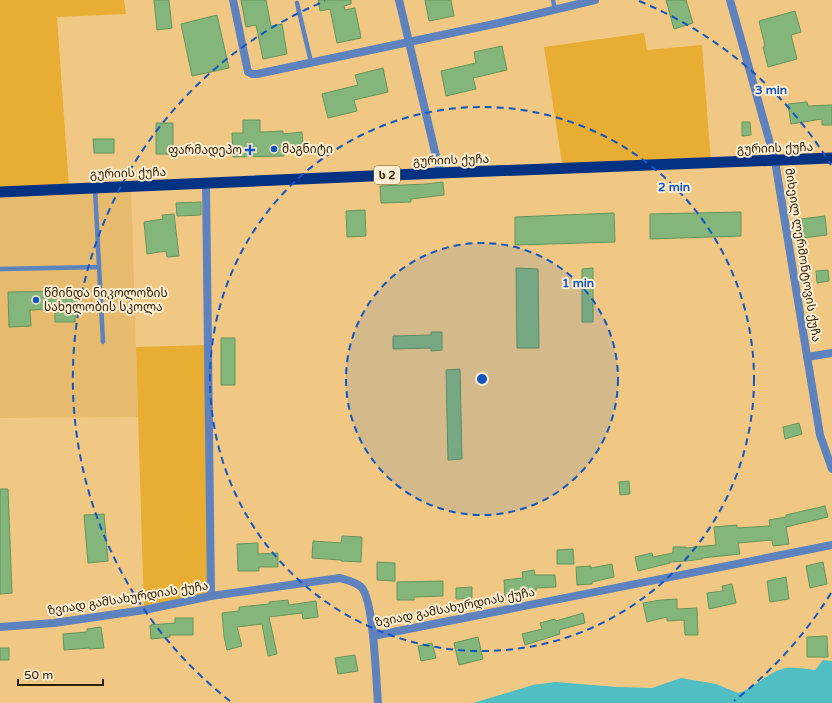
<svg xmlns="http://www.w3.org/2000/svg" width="832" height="703" font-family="'Varela Round','Noto Sans Georgian',sans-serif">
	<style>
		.built { fill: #e6bb6d }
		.green { fill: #e8ad33 }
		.water { fill: #51bec4 }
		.building { fill: #84b67b; stroke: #65955b }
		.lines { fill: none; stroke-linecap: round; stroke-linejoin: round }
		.service { stroke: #5e82be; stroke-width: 4.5 }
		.minor { stroke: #5e82be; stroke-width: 8 }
		.tertiary { stroke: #5e82be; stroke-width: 8 }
		.trunk { stroke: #043282; stroke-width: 11 }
		.ring { fill: none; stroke: #1455c0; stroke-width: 2; stroke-dasharray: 7 5 }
		.poi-dot { fill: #1455c0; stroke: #fdedd2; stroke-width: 1.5 }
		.labels { text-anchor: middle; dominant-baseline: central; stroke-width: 4; stroke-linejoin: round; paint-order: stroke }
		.shield { fill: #fdedd2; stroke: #6d5e41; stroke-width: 1 }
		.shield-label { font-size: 11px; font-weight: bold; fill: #2f2003 }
		.street-label { font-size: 12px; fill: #2f2003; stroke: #fdedd2 }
		.poi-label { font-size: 12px; fill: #2f2003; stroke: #fdedd2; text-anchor: start }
		.centre { fill: #1455c0; stroke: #fdedd2; stroke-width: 2 }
		.ring-label { font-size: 12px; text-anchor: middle; font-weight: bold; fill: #1455c0; stroke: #fdedd2; stroke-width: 4; stroke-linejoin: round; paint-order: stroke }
	</style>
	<rect width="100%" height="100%" fill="#f0c883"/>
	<path class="built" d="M131,185L138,417L0,418V192Z"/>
	<path class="green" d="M0,0H124L126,14L57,17L69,188L0,192Z
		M644,33L647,50L702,45L711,163L563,169L544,47Z
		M208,345L211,596L144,610L136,347Z"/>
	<path class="water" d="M823,660L832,661V703H473L533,685L555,682L617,687L652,688L681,678L716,684L738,693C755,688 769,671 786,668C795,667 806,669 815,670Z"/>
	<path class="building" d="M154,0H169L172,28L157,30Z
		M241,0H266L271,26L282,24L287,54L263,59L256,25L246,27Z
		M318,0H351V4L344,6L345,10L355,8L361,38L337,43L330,9L320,11Z
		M425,0H451L454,16L429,21Z
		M666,0H686L693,23L674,29Z
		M795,11L801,32L791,35L797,59L768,67L763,47L765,46L759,21Z
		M217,15L229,68L192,76L181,24Z
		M502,46L507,70L473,78L476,89L446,96L441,71L476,63L474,52Z
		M383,68L388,92L354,100L357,111L328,118L322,94L358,85L355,75Z
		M807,102L808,106L832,105V125H822V119L791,124L788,104Z
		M243,120H260V132L283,131V134L302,132L303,145L284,146V156L233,157L232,133H243Z
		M742,122H750L751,135L742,136Z
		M156,123H173V154H156Z
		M93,139H114V153H94Z
		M443,182L444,195L411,199V202L381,203L380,186L426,184Z
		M201,202V215L177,216L176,203Z
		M365,210L366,236L347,237L346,211Z
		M741,212V236L650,239V214Z
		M614,213L615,242L515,245V217Z
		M174,214L179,256L167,257L166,251L147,254L144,222L163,219L162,215Z
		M825,216L827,235L803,238L801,219Z
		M516,268L538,269L539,348H517Z
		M593,268V322H582V269Z
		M828,270L829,281L817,283L816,271Z
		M75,291V322H55V309L30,310L31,326L9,327L8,292Z
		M431,332H442V350L431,351V348L393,349V336L431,335Z
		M221,338H235V385H221Z
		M460,369L462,459L448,460L446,370Z
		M799,423L802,434L785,439L783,427Z
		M629,481L630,494L620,495L619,482Z
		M0,489H8L12,593L0,594Z
		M825,506L828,517L786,527L789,544L773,546L772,540L738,543L740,554L702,558V559L686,561L669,562L670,563L638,571L635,557L652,553L653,557L673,553V547H686V548L716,545L714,527L737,525V528L770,526L769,520L786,517V515Z
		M104,514L108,561L88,563L84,515Z
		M342,536L362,537L361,562L341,561V560L312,558L313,541L341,543Z
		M258,543V554L278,553V567H259V571H238L237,544Z
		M573,549L574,564H557V550Z
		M377,562L395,563V581L377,580Z
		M823,562L827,584L810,588L806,566Z
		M612,564L614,577L592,582V584L577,585L576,567L591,566V568Z
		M534,570L535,575H555L556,587L536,588V591L515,593L516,596L505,597L504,580L523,578L522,572Z
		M786,577L789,599L770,602L767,581Z
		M443,581V596L414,597V600H397V582Z
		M732,584L736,603L709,609L707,593L723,591L722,586Z
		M472,587V598L456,599V588Z
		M677,599V609L697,608L698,635H685L684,620L667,621V617L647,622L643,603L661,600Z
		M288,600L289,605L316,601L318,617L303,619L302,613L269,617L277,654L268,656L262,624L237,627L242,646L227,650L224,636L222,613L239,611V607L269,604V602Z
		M583,613L585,623L559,630L560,634L525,645L522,634L542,629L540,623L555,619L556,621Z
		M175,618H193V635H170V637L151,639L150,625L175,623Z
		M101,627L104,648L89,649V648L64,650L63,634L87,632V629Z
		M827,636L828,657H807V637Z
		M478,637L483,659L459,665L454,643Z
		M432,643L436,658L421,661L418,646Z
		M0,648H9V660H0Z
		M355,655L358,671L338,674L335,658Z"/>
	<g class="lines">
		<path class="service" d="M553,0L555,10
			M297,3L311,62
			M95,189L103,342
			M0,269L99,267"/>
		<path class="minor" d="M233,0L248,72L252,74H257L499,23L595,0
			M399,0L440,173
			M775,161L820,435L832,469
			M206,183L211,596
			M807,357L832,353
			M0,627L54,623L144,610L211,596L340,578C347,580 357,582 362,588C374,603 376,681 378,703
			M373,636L832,545"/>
		<path class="tertiary" d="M730,0L775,161"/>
		<path class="trunk" d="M0,192L440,173L832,158"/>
	</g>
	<circle cx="482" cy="379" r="136" fill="#1455c0" fill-opacity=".12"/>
	<g class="ring">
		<circle cx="482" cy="379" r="136"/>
		<circle cx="482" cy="379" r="272"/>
		<path d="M831 593A409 409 0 0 1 734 701M230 701A409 409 0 0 1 325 1M639 1A409 409 0 0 1 831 165"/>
	</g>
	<g class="poi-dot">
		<circle cx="274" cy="149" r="4"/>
		<path d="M248 144h4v4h4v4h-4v4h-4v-4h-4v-4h4z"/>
		<circle cx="36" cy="300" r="4"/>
	</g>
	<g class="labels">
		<rect class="shield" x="374" y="166" width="26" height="18" rx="3"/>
		<g class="shield-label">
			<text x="387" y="175">ს 2</text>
		</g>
		<g class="street-label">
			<text transform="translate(775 148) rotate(-2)">გურიის ქუჩა</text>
			<text transform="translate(451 160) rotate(-2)">გურიის ქუჩა</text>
			<text transform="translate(128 173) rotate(-2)">გურიის ქუჩა</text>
			<text transform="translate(803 255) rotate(81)">მიხეილ ლერმონტოვის ქუჩა</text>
			<text transform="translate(128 598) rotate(-9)">ზვიად გამსახურდიას ქუჩა</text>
			<text transform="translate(455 607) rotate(-11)">ზვიად გამსახურდიას ქუჩა</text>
		</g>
		<g class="poi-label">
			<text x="282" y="149">მაგნიტი</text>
			<text x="242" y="150" text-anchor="end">ფარმადეპო</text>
			<text x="44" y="293">წმინდა ნიკოლოზის<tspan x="44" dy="14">სახელობის სკოლა</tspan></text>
		</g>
	</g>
	<circle cx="482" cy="379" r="6" class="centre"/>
	<g class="ring-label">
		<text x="771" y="94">3 min</text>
		<text x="674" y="191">2 min</text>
		<text x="578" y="287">1 min</text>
	</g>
	<path d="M18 679v6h85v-6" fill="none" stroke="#2f2003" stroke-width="2"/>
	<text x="24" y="679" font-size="12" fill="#2f2003" stroke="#fdedd2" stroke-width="3" paint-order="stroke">50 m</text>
</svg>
